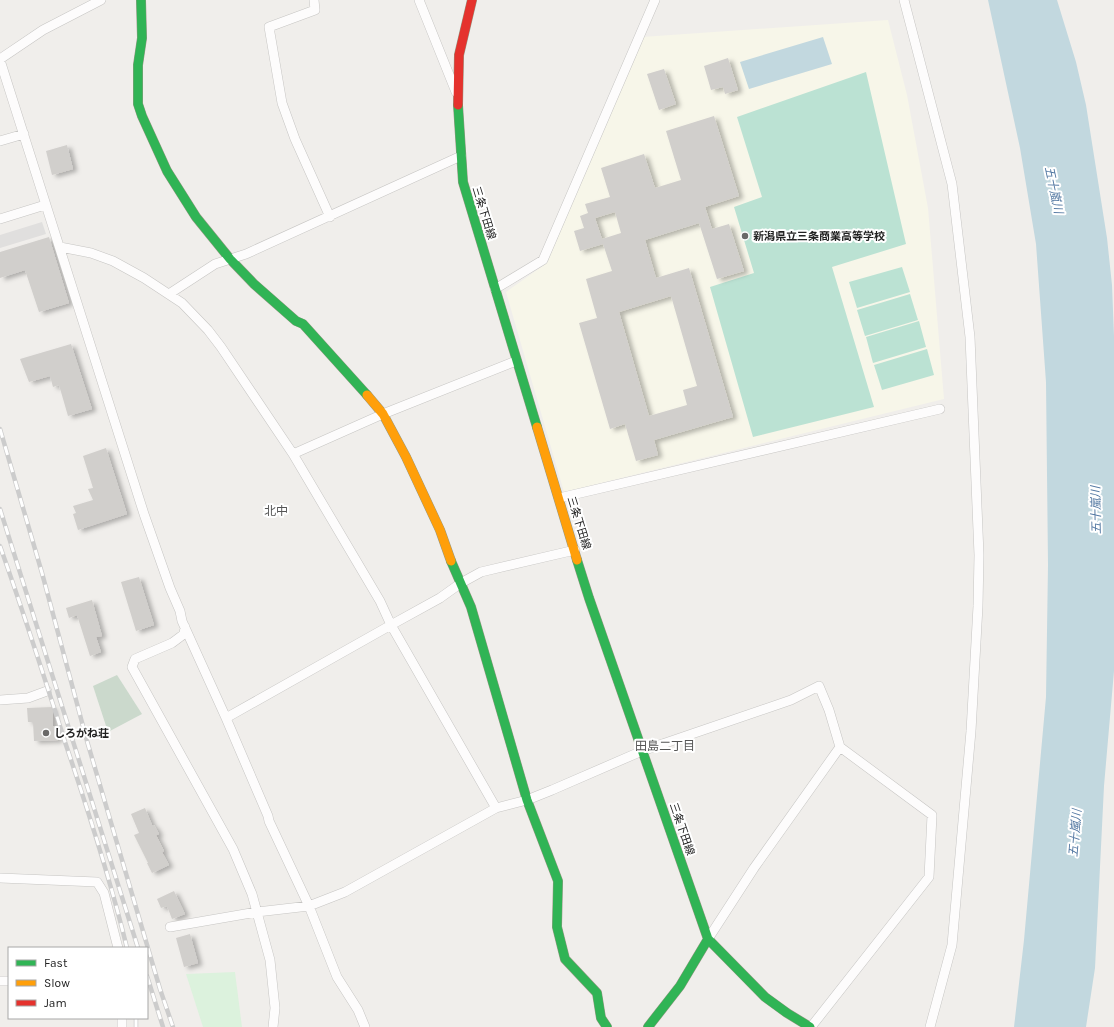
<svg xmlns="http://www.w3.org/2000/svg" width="1114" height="1027" font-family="Karla,'Noto Sans JP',sans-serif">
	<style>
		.education { fill: #f7f6e9 }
		.cemetery { fill: #cbd9cc }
		.park { fill: #dcf2dd }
		.pitch { fill: #bbe2d3 }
		.parking { fill: #e0dfde }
		.water { fill: #c2d8df }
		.building { fill: #d1cfcc; fill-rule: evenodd; filter: url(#shadow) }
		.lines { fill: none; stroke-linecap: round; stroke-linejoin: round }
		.street-casing { stroke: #c6c5c3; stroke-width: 10 }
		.fast-casing { stroke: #969884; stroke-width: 10 }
		.slow-casing { stroke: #969884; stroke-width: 10 }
		.jam-casing { stroke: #969884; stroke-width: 10 }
		.street { stroke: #fdfcfc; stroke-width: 9 }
		.fast { stroke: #30b455; stroke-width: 9 }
		.slow { stroke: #ff9f0a; stroke-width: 9 }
		.jam { stroke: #e5322d; stroke-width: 9 }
		.rail-casing { stroke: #ccc; stroke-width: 4.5 }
		.rail { stroke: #fff; stroke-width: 3; stroke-dasharray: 9; stroke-linecap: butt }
		.poi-dot { fill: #6a6968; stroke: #fff; stroke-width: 1.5 }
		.labels { text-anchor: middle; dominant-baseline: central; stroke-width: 4; stroke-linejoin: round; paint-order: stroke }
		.street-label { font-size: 11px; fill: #222; stroke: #fff }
		.poi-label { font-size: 11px; font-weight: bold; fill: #222; stroke: #fff; text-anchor: start }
		.water-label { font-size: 12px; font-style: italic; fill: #5378a2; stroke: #fff }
		.neighbourhood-label { font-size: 12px; fill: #555; stroke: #fff }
	</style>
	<defs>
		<filter id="shadow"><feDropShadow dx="4.5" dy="2.5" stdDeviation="2" flood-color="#0004"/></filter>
	</defs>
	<rect width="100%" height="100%" fill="#f0eeeb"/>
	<path class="education" d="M888,20L907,95L928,208L944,399L564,492L506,292L547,263L642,37Z"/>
	<path class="cemetery" d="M117,675L142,714L108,732L93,686Z"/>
	<path class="park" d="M235,972L242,1027H203L186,974Z"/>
	<path class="pitch" d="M866,72L906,244L832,267L874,407L753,437L710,287L754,273L734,207L762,197L737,117Z
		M902,267L910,292L857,308L849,282Z
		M910,294L918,320L865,336L857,310Z
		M919,321L926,347L873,363L866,337Z
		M927,349L934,375L882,390L874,365Z"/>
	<path class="parking" d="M42,222L46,234L0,248V235Z"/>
	<path class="water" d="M988,0H1057L1076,62L1086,105L1107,238L1112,285L1114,336V671L1104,786L1095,968L1086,1027H1014L1024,940L1046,697L1048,565L1046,382L1036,244L1020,148Z
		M823,37L832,64L749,89L740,62Z"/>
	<path class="building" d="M728,58L738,90L725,94L723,87L711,90L704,66Z
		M664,69L676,104L659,110L647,74Z
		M714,116L739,196L705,207L712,229L729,224L744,271L717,279L699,223L645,240L656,278L689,268L733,417L654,440L658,455L636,461L625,424L610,429L579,323L597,318L586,279L612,271L603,244L580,251L574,231L584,228L580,216L588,213L585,204L610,197L601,168L644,154L655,188L681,180L666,131ZM615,212L621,233L602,239L595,218ZM671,296L697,386L683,390L687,405L649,416L619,312Z
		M67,145L73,169L52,175L46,151Z
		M49,237L69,303L39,312L25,270L0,278V252Z
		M71,344L92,409L68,416L59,385L53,387L50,376L29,382L20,359Z
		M106,448L127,514L78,530L73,514L76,513L73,506L93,500L88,489L93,488L83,456Z
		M139,577L154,625L136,631L121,582Z
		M92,600L102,636L96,637L101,652L90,656L77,615L69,618L66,608Z
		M53,707V726H57L58,740L34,741L33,722H28L27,708Z
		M145,808L152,825H154L159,834L156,835L164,851L162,852L169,865L152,873L147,863H148L134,835L139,833L131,814Z
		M174,891L185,914L172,919L167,906L161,908L157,899Z
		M190,934L198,963L184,967L176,938Z"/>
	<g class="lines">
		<g class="street-casing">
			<path id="street" d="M314,0L315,10L269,27L282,103L295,139L330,217
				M419,0L456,92
				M904,0L952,184L970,337L979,555L978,606L971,731L952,945L930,1027
				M0,59L43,30L101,0
				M0,60L144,514L170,588L180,611L182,621L226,718L268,816L269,821L309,906L337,977L358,1010L365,1027
				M0,141L24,134
				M0,219L45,205
				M60,247L91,253L113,261L144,278L182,303L208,330L221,347L293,454L380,601L391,625L496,808
				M495,289L543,260L655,0
				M169,294L215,264L246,254L461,156
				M293,454L383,414L516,361
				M559,498L940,409
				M185,627L184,634L172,643L135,659L132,667L233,849L252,894L270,960L275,1008L273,1027
				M0,700L28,698L47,691
				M226,718L391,625L440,598L461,583L481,572L575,550
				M0,878L97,882L104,893L118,948
				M170,927L257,912L309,906L345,892L496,808L527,800L552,790L642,751L791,700L819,686L829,710L840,747L754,868L708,939
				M0,981H9
				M122,1018V1027
				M811,1027L929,877L932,815L840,747"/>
		</g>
		<g class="fast-casing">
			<path id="fast" d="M141,0L142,38L138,65V104L142,116L167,171L196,217L230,259L254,284L296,321L303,324L367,395
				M458,105L463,182L537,427
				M577,560L589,598L708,939L680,986L648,1027
				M451,561L471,607L527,800L558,881L557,927L565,959L597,993L601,1018L607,1027
				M708,939L765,997L787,1013L810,1027"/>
		</g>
		<g class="slow-casing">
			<path id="slow" d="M367,395L383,414L406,457L440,530L451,561
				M537,427L577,560"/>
		</g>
		<g class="jam-casing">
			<path id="jam" d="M458,105L459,55L472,0"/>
		</g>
		<use href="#street" class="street"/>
		<use href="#fast" class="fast"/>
		<use href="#slow" class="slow"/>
		<use href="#jam" class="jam"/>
		<g class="rail-casing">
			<path id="rail" d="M0,429L42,573L87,741L160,989L173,1027
				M0,509L138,948
				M0,546C23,611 44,676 65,742C88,810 110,878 127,948
				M147,976L163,1027
				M136,1027V1018"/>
		</g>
		<use href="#rail" class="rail"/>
	</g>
	<g class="poi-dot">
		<circle cx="745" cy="236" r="4"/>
		<circle cx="46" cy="733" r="4"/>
	</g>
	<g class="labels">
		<g class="street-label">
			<text transform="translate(484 213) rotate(73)">三条下田線</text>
			<text transform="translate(579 523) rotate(73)">三条下田線</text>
			<text transform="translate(682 829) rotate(71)">三条下田線</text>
		</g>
		<g class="poi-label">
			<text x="753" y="236">新潟県立三条商業高等学校</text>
			<text x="54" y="733">しろがね荘</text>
		</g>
		<g class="water-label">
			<text transform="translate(1054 190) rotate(78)">五十嵐川</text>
			<text transform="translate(1096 510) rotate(-91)">五十嵐川</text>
			<text transform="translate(1075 833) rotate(-85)">五十嵐川</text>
		</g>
		<g class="neighbourhood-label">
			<text x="276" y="511">北中</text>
			<text x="665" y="746">田島二丁目</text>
		</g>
	</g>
	<rect x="8" y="947" width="140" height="72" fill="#ffffff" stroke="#a7a7a7"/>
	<rect x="16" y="960" width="20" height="6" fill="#30b455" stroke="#a7a7a7"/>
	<text x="44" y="967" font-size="12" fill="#222222">Fast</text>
	<rect x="16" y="980" width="20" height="6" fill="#ff9f0a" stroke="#a7a7a7"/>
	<text x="44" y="987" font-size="12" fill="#222222">Slow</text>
	<rect x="16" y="1000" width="20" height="6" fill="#e5322d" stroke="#a7a7a7"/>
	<text x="44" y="1007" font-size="12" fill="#222222">Jam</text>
</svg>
